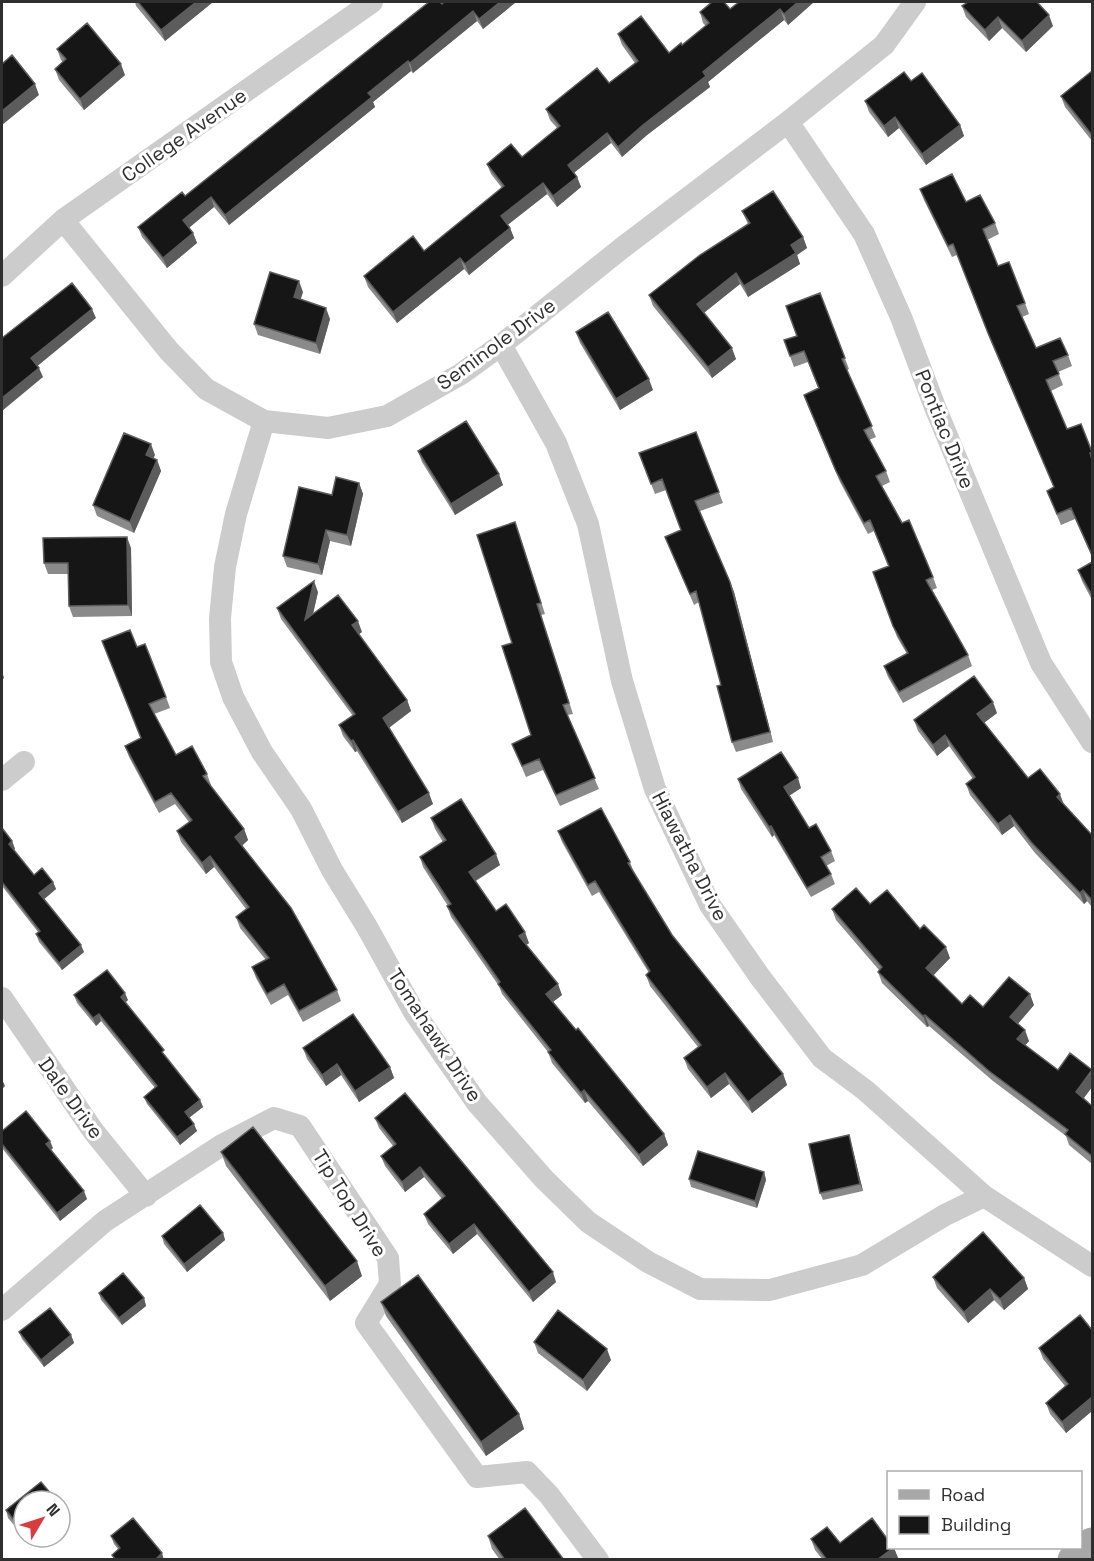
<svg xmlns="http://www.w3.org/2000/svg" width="1094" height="1561" font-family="'Space Grotesk',sans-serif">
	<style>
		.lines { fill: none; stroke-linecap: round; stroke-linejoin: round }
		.street { stroke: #ccc; stroke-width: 22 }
		.primary { stroke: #a7a7a7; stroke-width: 33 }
		.wall { fill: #8a8a8a }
		.shaded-wall { fill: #5c5c5c }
		.building { fill: #161616; stroke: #5c5c5c; stroke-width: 1.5 }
		.labels { text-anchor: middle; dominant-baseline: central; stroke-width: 6; stroke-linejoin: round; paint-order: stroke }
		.street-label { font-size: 20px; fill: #2f2f2f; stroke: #fff }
	</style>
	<rect width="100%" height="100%" fill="#fff"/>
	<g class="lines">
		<path class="street" d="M788,122L864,234L901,317L935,407L1041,663L1092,742
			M63,220L169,351L206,389L264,421L328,428L387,416L461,374L501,345L622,248L788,122L884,45L915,2
			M2,276L63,220L372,2
			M501,345L556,443L588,524L622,681L655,789L710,905L760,977L822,1058L865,1090L984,1196L1092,1266
			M264,421L236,514L225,567L220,618L221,662L233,697L262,752L301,809L332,870L367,927L414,1012L477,1103L544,1179L588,1222L648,1262L700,1289L770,1290L862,1265L945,1215L984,1196
			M2,780L24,762
			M2,998L94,1132L146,1196
			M2,1310L105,1221L222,1145L274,1118L300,1126L388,1258L390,1284L366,1323L477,1477L527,1472L549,1495L598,1560"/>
		<path class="primary" d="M1074,1560L1092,1544"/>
	</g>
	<path class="wall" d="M135,2H213L165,41L136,6Z
		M444,2H516L483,29L477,21L413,73L411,71L373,102L375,107L229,225L214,207L189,228L193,233L197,243L167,268L142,237L138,227L185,196Z
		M739,2H814L788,25L784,20L708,82L710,87L647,135L622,157L611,143L574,173L577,177L581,187L557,207L547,194L508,224L510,228L514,238L469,275L464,269L397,323L368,287L364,276L424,251L502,188L491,174L487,164L522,157L558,129L550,120L546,109L609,83L635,63L622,45L618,34L669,53L682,45L706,26L703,23L700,12L730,9Z
		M962,6L1053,26L1026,52L1002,28L989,41L966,17Z
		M57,49L125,75L84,110L59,80L55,69L63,62L61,60Z
		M1092,71V141L1065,107L1061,96Z
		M911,81L960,125L964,136L926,165L899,128L888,137L869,112L865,101Z
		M920,189L966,202L995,223L999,234L987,240L998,266L1025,303L1029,314L1022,317L1036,348L1068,355L1072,366L1058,372L1063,385L1051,391L1067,429L1092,452V557L1075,519L1061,525L1047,491L1054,487L992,344L957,255L952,257L924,200Z
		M742,211L803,237L807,248L797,255L800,264L748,297L740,284L704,313L736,359L712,378L653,306L649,295L748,224Z
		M303,292L300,299L330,319L320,354L258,335L254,324Z
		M820,293L849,369L847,370L876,437L869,440L886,471L890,482L882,486L933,577L937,588L932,590L968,655L972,666L903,703L888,677L884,666L907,654L897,637L873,572L888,566L874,531L868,534L840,482L808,406L804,395L818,388L808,362L794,367L784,340L797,336Z
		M576,332L653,390L620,410L580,343Z
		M696,432L723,503L700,511L734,592L773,742L736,752L732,742L721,685L699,602L694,605L665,537L681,530L666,490L655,494L639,453Z
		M418,451L503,485L455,515L422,462Z
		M155,455L153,458L157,460L161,471L134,533L97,516L93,505Z
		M359,483L363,494L351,546L330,541L322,575L287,567L283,556L332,495Z
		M519,533L545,614L541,615L573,714L567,715L599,789L560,806L543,770L526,777L512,744L531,735L512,643Z
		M131,548L132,616L73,617L69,606V574H48L44,563Z
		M1092,562V600L1082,581L1078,570Z
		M318,592L313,614L362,632L359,634L407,700L411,711L389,728L433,804L402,823L357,751L355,752L343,736L339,725L353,716L281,619L277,608Z
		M137,647L166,697L170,708L154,714L176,755L207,774L211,785H210L244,829L248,840L242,846L337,990L341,1001L303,1022L288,995L271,1005L256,978L252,967L266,960L240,928L236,917L246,909L214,867L206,874L181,842L177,831L189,822L175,804L159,813L129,757L125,746L140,738Z
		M997,713L984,723L1028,778L1064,805L1092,835V907L1087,901L1084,904L1035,853L1014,826L1002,835L970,795L966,784L973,779L949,746L937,756L918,731L914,720Z
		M738,779L801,788L789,796L809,828L831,851L835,861L826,866L831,874L835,884L811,897L774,835L772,837L741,789Z
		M431,818L500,865L476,881L496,911L529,943L526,945L562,995L553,1002L664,1134L668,1145L643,1166L588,1101L585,1103L552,1063L548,1052L502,994L499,986L451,917L447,906H448L423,867L420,857L443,842L435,829Z
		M2,828L12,841L15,849L14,850L34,875L53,882L56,889L44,899L84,952L62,970L39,942L36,934L38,932L2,886Z
		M558,831L630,862L634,873L672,935L783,1074L787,1085L752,1113L729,1084L711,1098L688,1069L684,1058L698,1047L650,986L646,975L649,973L599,892L592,896L562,842Z
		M870,904L920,929L950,958L933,975L962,1004L983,1007L1034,1005L1018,1024L1029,1041L1025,1045L1058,1070L1092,1087L1084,1098L1092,1106V1164L1069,1145L1066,1136L993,1081L929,1026L927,1027L882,983L878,972L879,970L836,920L832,909Z
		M74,995L128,1000L126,1002L166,1058L200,1100L203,1107L189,1118L197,1131L180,1145L147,1104L144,1097L155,1088L101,1021L96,1026L77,1003Z
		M303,1048L390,1067L394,1078L359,1102L341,1075L326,1086L307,1059Z
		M375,1118L556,1282L533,1302L477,1234L453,1254L428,1224L424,1214L442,1199L424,1177L405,1192L385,1166L381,1156L393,1146L379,1128Z
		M2,1131L53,1148L50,1150L87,1199L60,1221L2,1148Z
		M849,1135L863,1191L823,1200L820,1193Z
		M221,1152L362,1276L330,1301L226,1166Z
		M764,1172L766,1180L757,1208L691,1187L689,1179Z
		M223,1233L225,1240L187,1272L164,1244L162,1236Z
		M933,1277L1024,1278L1028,1289L1004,1310L994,1300L968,1323L937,1288Z
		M99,1293L144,1298L146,1306L122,1325L101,1300Z
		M381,1302L519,1414L524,1429L486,1456L386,1316Z
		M1092,1330V1411L1066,1433L1050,1414L1046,1403L1065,1386L1043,1359L1039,1348Z
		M19,1332L71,1335L74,1343L44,1367L22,1339Z
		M534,1342L611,1360L587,1391L538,1353Z
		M24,1501V1537L8,1518L6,1510Z
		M111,1536L164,1560H114L112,1555L118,1549L114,1544Z
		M488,1536L564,1560H500L492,1549Z
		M811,1539L840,1543L894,1548L898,1558L895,1560H823L815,1550Z"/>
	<path class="shaded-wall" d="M196,2H213L165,41L161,30Z
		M500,2H516L483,29L479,19Z
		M798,2H814L788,25L784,14Z
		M780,9L784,20L708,82L710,87L647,135L622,157L618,147L703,72Z
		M473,11L477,21L413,73L410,63Z
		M1049,15L1053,26L1026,52L1022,41Z
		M998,17L1002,28L989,41L985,30Z
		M408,61L411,71L373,102L375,107L229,225L225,215L368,93Z
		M121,64L125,75L84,110L80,99Z
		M35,84L39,95L2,125V111Z
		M895,117L899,128L888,137L884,126Z
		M960,125L964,136L926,165L922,154Z
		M607,133L611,143L571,175L568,165Z
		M577,177L581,187L557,207L553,196Z
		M543,183L547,194L505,227L501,216Z
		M211,197L214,207L186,230L183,220Z
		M510,228L514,238L469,275L465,264Z
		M193,233L197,243L167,268L163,258Z
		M803,237L807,248L797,255L800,264L748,297L744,286L791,245Z
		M460,258L464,269L397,323L393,312Z
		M736,273L740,284L701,315L697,304Z
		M299,281L303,292L298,308L294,297Z
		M326,308L330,319L320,354L316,343Z
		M92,309L96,318L35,368L31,358Z
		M732,348L736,359L712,378L708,367Z
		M39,368L43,377L2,411V398Z
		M649,379L653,390L620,410L616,399Z
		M151,444L155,455L150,466L146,455Z
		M157,460L161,471L134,533L130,522Z
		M499,474L503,485L455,515L451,504Z
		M359,483L363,494L351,546L347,535Z
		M326,530L330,541L322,575L318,564Z
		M127,537L131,548L132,616L128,605Z
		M314,581L318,592L309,631L305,620Z
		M730,582L734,592L773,742L770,732Z
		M358,621L362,632L356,636L352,625Z
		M2,671L4,678L2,680Z
		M407,700L411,711L387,729L383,718Z
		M993,702L997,713L981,725L977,714Z
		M945,735L949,746L937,756L933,745Z
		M353,740L357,751L355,752L351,741Z
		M798,778L801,788L787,797L784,787Z
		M429,793L433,804L402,823L398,812Z
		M1060,794L1064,805L1057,797Z
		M1010,815L1014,826L1002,835L998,824Z
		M771,826L774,835L772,837L769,827Z
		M244,829L248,840L239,848L235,837Z
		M12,841L15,849L12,851L9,844Z
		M496,854L500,865L473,882L469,872Z
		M210,856L214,867L206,874L202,863Z
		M53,882L56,889L42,901L39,893Z
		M1083,890L1087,901L1084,904L1080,893Z
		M525,932L529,943L523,947L519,936Z
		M81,945L84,952L62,970L59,963Z
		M946,947L950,958L930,979L926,968Z
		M558,984L562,995L550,1004L546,994Z
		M125,993L128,1000L123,1004L121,997Z
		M1030,994L1034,1005L1014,1028L1010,1017Z
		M99,1014L101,1021L96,1026L93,1018Z
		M925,1015L929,1026L927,1027L923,1016Z
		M1025,1030L1029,1041L1021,1050L1017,1039Z
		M337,1064L341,1075L326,1086L322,1075Z
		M390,1067L394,1078L359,1102L355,1091Z
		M1092,1071V1087L1080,1103L1076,1092Z
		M725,1073L729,1084L711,1098L707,1087Z
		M783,1074L787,1085L752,1113L748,1102Z
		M2,1079L5,1086L2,1089Z
		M584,1090L588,1101L585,1103L581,1093Z
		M200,1100L203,1107L187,1119L185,1112Z
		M194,1124L197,1131L180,1145L177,1137Z
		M664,1134L668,1145L643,1166L639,1155Z
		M849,1135L863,1191L860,1184Z
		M50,1141L53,1148L48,1152L46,1144Z
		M420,1167L424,1177L405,1192L402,1182Z
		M764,1172L766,1180L757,1208L755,1201Z
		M84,1191L87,1199L60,1221L57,1213Z
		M474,1224L477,1234L453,1254L449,1244Z
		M223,1233L225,1240L187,1272L184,1264Z
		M357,1261L362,1276L330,1301L325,1286Z
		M553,1272L556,1282L533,1302L529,1292Z
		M1024,1278L1028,1289L1004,1310L1000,1299Z
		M990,1289L994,1300L968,1323L964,1312Z
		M144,1298L146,1306L122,1325L119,1318Z
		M71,1335L74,1343L44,1367L41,1360Z
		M607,1349L611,1360L587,1391L583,1380Z
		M1092,1397V1411L1066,1433L1062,1422Z
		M519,1414L524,1429L486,1456L481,1442Z
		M893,1548H894L898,1558L895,1560H877Z
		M162,1553L164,1560H155Z"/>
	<path class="building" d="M138,2H196L161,30Z
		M429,2H440L442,4L444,2H500L479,19L473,11L410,63L408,61L368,93L372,97L225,215L211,197L183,220L193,233L163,258L138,227L182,192L185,196Z
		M712,2H724L730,9L739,2H798L784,14L780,9L703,72L706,76L643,125L618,147L607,133L568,165L577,177L553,196L543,183L501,216L510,228L465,264L460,258L393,312L364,276L413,236L424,251L504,186L487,164L511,144L522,157L560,126L546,109L597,68L609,83L638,61L618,34L641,16L669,53L681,43L682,45L709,23L700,12Z
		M968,2H1037L1049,15L1022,41L998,17L985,30L962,6Z
		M87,23L121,64L80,99L55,69L66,59L57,49Z
		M12,55L35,84L2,111V64Z
		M1092,71V135L1061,96Z
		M904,72L911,81L922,73L960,125L922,154L895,117L884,126L865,101Z
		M952,174L966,202L980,195L995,223L983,229L998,266L1009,262L1025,303L1017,306L1036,348L1060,338L1068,355L1053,361L1059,374L1046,380L1067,429L1081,424L1092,452L1090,453L1092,460V555L1071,508L1057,514L1047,491L1054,487L988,333L953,244L948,246L920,189Z
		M773,191L803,237L791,245L796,253L744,286L736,273L697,304L732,348L708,367L649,295L700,255L750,223L742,211Z
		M270,272L299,281L294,297L326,308L316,343L254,324Z
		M72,283L92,309L31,358L39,368L2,398V338Z
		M820,293L845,358L842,359L872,426L864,430L886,471L876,476L902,523L909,520L933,577L926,580L968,655L899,692L884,666L908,653L893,626L873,572L889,566L870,520L864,523L836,471L804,395L819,388L804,351L790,356L784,340L797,336L786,306Z
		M608,312L649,379L616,399L576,332Z
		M466,421L499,474L451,504L418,451Z
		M696,432L719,492L695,501L730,582L770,732L732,742L717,686L721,685L696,591L690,594L665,537L681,530L662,479L651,484L639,453Z
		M124,433L151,444L146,455L157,460L130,522L93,505Z
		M336,477L359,483L347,535L326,530L318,564L283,556L299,487L332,495Z
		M515,522L541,603L537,604L569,703L563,705L595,778L556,795L539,759L522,766L512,744L531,735L502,646L512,643L477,535Z
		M127,537L128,605L69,606L68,563H44L43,538Z
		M1092,562V595L1078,570Z
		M314,581L305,620L338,595L358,621L352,625L407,700L383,718L429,793L398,812L353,740L351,741L339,725L355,714L277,608Z
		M130,630L137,647L145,644L166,697L149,704L176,755L192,746L207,774L203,776L244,829L235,837L291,908L337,990L299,1011L284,984L267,994L252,967L269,958L236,917L249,907L210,856L202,863L177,831L192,820L171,793L155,802L125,746L141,738L102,641Z
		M974,676L993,702L977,714L1028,778L1040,769L1060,794L1057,797L1092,835V900L1083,890L1080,893L1031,842L1010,815L998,824L966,784L975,777L945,735L933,745L914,720Z
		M781,752L798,778L784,787L809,828L816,824L831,851L821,857L831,874L807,888L771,826L769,827L738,779Z
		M461,799L496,854L469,872L496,911L506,904L525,932L519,936L558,984L546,994L576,1030L578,1028L664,1134L639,1155L584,1090L581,1093L548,1052L551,1050L498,984L500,982L447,906L451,904L420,857L446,840L431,818Z
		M601,808L630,862L628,863L672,935L783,1074L748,1102L725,1073L707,1087L684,1058L701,1045L646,975L650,971L595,881L588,885L558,831Z
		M2,828L12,841L9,844L34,875L42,868L53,882L39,893L81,945L59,963L36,934L40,931L2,882Z
		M856,888L870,904L887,890L920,929L924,925L946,947L926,968L962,1004L970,995L983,1007L1009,977L1030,994L1010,1017L1025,1030L1017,1039L1058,1070L1070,1053L1092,1070L1076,1092L1092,1106V1156L1065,1134L1068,1130L989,1071L925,1015L923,1016L878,972L882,967L832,909Z
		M107,970L125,993L121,997L164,1050L162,1052L200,1100L185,1112L194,1124L177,1137L144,1097L157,1086L99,1014L93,1018L74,995Z
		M353,1014L390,1067L355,1091L337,1064L322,1075L303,1048Z
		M405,1093L553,1272L529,1292L474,1224L449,1244L424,1214L445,1196L420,1167L402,1182L381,1156L396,1144L375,1118Z
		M26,1111L50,1141L46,1144L84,1191L57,1213L2,1144V1131Z
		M253,1127L357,1261L325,1286L221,1152Z
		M849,1135L860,1184L820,1193L809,1144Z
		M698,1151L764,1172L755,1201L689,1179Z
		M200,1205L223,1233L184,1264L162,1236Z
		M983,1232L1024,1278L1000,1299L990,1289L964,1312L933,1277Z
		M123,1273L144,1298L119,1318L99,1293Z
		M418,1275L519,1414L481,1442L381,1302Z
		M50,1308L71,1335L41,1360L19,1332Z
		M558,1310L607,1349L583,1380L534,1342Z
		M1080,1315L1092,1330V1397L1062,1422L1046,1403L1068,1384L1039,1348Z
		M41,1482L57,1501H24V1529L22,1530L6,1510Z
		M525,1508L564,1560H505L488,1536Z
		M133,1518L162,1553L155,1560H116L112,1555L120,1548L111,1536Z
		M872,1518L888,1540V1548H893L877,1560H827L811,1539L827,1527L840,1543Z"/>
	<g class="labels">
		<g class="street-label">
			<text transform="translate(184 135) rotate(-35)">College Avenue</text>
			<text transform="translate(496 344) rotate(-36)">Seminole Drive</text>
			<text transform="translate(945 429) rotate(68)">Pontiac Drive</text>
			<text transform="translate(690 856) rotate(63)">Hiawatha Drive</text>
			<text transform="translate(435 1035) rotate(57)">Tomahawk Drive</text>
			<text transform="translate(71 1098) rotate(54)">Dale Drive</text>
			<text transform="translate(350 1203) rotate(58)">Tip Top Drive</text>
		</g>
	</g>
	<rect width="1094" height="1561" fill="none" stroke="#2f2f2f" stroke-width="6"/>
	<rect x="887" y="1471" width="195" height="78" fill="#ffffff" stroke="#acacac" stroke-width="1.5"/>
	<rect x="899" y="1490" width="30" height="9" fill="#a7a7a7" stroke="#acacac" stroke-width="1.5"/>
	<text x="941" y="1501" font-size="18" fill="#2f2f2f">Road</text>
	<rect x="899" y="1516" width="30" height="18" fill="#161616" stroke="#acacac" stroke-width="1.5"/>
	<text x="941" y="1531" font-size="18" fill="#2f2f2f">Building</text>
	<g transform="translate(42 1519) rotate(51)"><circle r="28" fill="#ffffff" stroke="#acacac" stroke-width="1.5"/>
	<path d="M0-4.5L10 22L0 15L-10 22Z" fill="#dc3a3b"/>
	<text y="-9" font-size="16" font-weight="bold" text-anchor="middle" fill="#2f2f2f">N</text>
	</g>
</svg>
